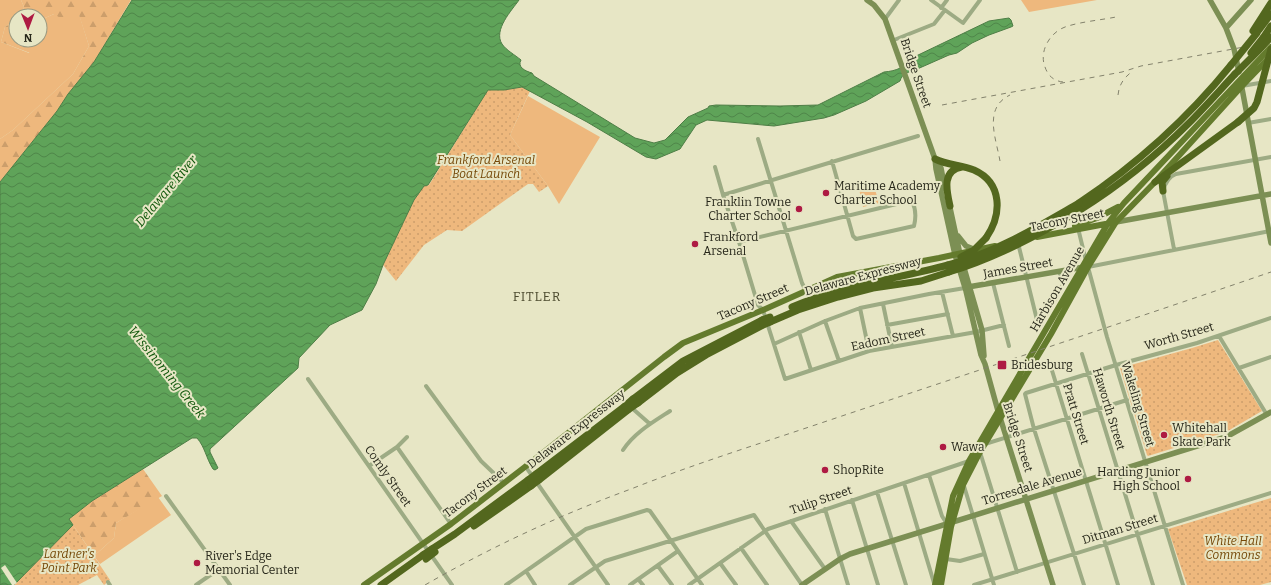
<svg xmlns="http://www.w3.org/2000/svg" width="1271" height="585" font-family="Bitter,serif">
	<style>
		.grass { fill: #eeb87d }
		.forest { fill: url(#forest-firs) }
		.park { fill: url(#park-dots) }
		.water { fill: url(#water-waves); stroke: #4e7e46 }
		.pier { fill: #e7e6c5 }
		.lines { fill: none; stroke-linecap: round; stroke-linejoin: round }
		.street { stroke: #9dab84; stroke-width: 4 }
		.secondary { stroke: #7c8f54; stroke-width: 5.5 }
		.primary { stroke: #647b2d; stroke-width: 6 }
		.highway { stroke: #53671e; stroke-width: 7 }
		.rail { stroke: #83826c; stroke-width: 1; stroke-dasharray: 5 5; stroke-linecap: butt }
		.highway-bridge { stroke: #53671e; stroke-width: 7 }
		.poi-dot { fill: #ae1a43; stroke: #e7e6c5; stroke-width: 1.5 }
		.labels { text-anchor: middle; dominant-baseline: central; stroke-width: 4; stroke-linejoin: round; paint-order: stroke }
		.street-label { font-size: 12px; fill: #27271a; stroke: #e7e6c5 }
		.park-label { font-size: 12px; font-style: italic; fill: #754807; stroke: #e7e6c5 }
		.poi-label { font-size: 12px; fill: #27271a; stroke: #e7e6c5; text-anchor: start }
		.water-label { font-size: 13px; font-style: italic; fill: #0e5609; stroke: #e7e6c5 }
		.neighbourhood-label { font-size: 13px; letter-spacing: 1px; fill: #4d4b2f; stroke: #e7e6c5 }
	</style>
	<defs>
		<pattern id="forest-firs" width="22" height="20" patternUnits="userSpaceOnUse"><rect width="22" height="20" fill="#eeb87d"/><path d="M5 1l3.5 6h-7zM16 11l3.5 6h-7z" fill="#cc9e6b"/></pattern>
		<pattern id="park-dots" width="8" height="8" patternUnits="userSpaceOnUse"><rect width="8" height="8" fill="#eeb87d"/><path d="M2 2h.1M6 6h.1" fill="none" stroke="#cc9e6b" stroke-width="1.8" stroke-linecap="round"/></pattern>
		<pattern id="water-waves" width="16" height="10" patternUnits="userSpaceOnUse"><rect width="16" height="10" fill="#5fa359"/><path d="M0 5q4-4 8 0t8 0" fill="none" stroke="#4e8549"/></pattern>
	</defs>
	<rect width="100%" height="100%" fill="#e7e6c5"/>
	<path class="grass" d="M0,0H21L24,7L22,16H16V19L5,27L1,42L29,53L35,40H40V29L45,18L54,14H79L89,46L73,74L13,130L0,139Z
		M1021,0H1097L1029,12Z
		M528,96L600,137L559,204L548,186L510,135Z
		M874,186L879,203L863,207L859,189Z
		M158,497L171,515L100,564L94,556L114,538L116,523Z"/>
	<path class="forest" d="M21,0H131L94,62L68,94L57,111L0,182V139L13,130L73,74L89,46L79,15L65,21L54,14L45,18L40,29V16H21L24,7Z
		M16,19V40H35L30,53L1,42L5,27Z
		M143,469L162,496L116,523L114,538L94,556L69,519L92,501Z"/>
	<path class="park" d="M522,87L530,91L510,135L548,186L539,192L533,184H528L462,231L447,230L424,245L396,281L383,265L414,200L424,186L429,185L488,90H504Z
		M1218,340L1262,411L1226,432L1148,456L1147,455L1120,368L1192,348Z
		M1271,498V582L1260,585H1187L1168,529Z
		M73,525L110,580L104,585L97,575L78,585H12L17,582Z"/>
	<path class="water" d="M132,0H519C512,10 493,30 502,44C506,50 515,55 521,60C517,67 525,71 532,73L534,76L635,138L654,143L665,140L688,117L708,108L709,106L716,105L780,106L818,105L884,72C897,71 905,67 914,57L989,21L1009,18L1011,20L1013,26L1011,27L989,35L972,43L957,53L949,55L915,70C908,72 902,74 900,81L866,101L834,115L824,118L774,126L707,120L696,125L680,149L656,159L646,157L587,122L522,87L504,90H488L428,185L424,186L414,200L383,265L376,284L362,310L330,325L299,358L298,368L210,449V452L218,468L215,470L213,469C206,458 205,447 197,438H192L92,501L69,519L73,525L14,585H0V182L57,111L68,94L94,62Z"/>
	<path class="pier" d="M5,565L17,583L14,585H12L1,568Z"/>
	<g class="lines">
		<path class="street" d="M931,0L963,23L980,0
			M941,8L947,0
			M885,19L899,0
			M894,40L934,24L945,10
			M1242,86L1271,81
			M1248,123L1271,119
			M758,139L802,283L806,291
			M715,167L723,195L739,242L758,305L763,310L785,379L869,351L976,332L1004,325
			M723,195L918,136
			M1078,228L1086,261
			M739,242C796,228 853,214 909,201H912C916,209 916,218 914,226L856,239L853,236C846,211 839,186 832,161
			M1018,243L1039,328
			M1174,249L1163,191C1165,184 1168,177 1176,174L1271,157
			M1088,267L1107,337L1183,585
			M1088,267L1270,231
			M993,283L1009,346
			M942,292L953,336
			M883,304L892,347
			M860,308L869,351
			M825,321L839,361
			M887,325L948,314
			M1039,327L1063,285L1059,271
			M799,332L811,370
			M1219,336L1267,415
			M774,344L825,321L860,308L929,294L965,288
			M1082,354L1153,585
			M1050,364L1118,585
			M1239,368L1271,357
			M308,379L452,585
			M426,386L481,461L504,483
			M616,394L650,424
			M985,444L1127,400
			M397,447L451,524
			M623,450C634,433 653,422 670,411
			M980,452L1017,572
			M369,466L397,447L407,437
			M526,467L608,585
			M929,475L942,516L947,524
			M904,483L934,583
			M964,486L994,585
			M877,492L906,585
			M166,496L230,585
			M852,500L878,585
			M825,509L848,585
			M791,521L825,569
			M741,548L767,585
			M946,559L960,561L984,554
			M720,563L736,585
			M658,566L672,585
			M526,571L535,585
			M638,579L643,585
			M108,582L110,585
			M196,585L219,569
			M506,585L586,529L647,510L650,511L702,585
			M570,585L605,561L754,515L802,585
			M630,585L678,551
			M689,585L768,529L969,461
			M974,585L1271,493
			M1084,585L1034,429L1025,394L1026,393L1116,365L1197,343L1271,318"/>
		<path class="secondary" d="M867,0L874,5L885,19L935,159L941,168L945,189
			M1210,0L1226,28L1234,49L1239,72
			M1226,28L1251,0
			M1241,83L1271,243
			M935,159L936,169L955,255L966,291L981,355L985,364L998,411L1053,585
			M949,203L960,254L982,330L984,356
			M1116,222L1271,194
			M958,236L966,246L976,250
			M968,287L1084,267
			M802,585L840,559L850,554L1226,437L1271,412"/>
		<path class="primary" d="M1075,226L1097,218L1118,207
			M1037,237L1116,222
			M364,585L451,524L530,463L664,357L683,343L763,310L837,277L939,258L995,246
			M935,585L953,496L969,461L1108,223L1124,203L1271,47
			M941,585L951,527L963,485L980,452L1051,334L1088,267L1116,222L1155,182L1242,86L1268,59"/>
		<path class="highway" d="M1259,30L1271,14
			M1253,31L1271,3
			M1263,38L1271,26
			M935,159C947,165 961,165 974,170C1003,183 1002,215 986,238
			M1155,182L1238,122
			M1163,191L1162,182L1167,176
			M1079,203C1136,165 1188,118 1231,65
			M950,206C947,192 941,170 962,167
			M1080,210C1120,185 1156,156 1189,123C1205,107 1220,90 1235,74
			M792,307C841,286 896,279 948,265
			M770,322L798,310L838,297L873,288L921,281L949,272
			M633,399L683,361L762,320
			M638,403L677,373L706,355L763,325
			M536,474L625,406
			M539,480L628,410
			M474,526L531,486
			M432,549L455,534L528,480
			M381,585L423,555"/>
		<path class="rail" d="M1063,82C1054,81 1048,76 1045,67C1039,52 1049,33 1065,27C1079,22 1101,20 1116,17
			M1118,95C1119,85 1124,77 1133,71
			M942,105L1122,72L1141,66L1244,47L1259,43L1271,37
			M1000,161C996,138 983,108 1010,95
			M425,585C491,547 560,515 631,489C694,464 759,444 824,422C973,372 1122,323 1271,272"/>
		<path class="highway-bridge" d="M1251,53L1263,38
			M1231,65L1257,33
			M1235,74L1258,51L1271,37
			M1238,122L1254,108L1257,102L1271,49
			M961,257L974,250L986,238
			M948,265C995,253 1037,227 1079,203
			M949,272C996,258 1039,235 1080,210
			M762,320L770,317
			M763,325L770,322
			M625,406L633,399
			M628,410L638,403
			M528,480L536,474
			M531,486L539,480
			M423,555L432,549
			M426,559L435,552"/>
	</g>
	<g class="poi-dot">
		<circle cx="826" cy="193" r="4"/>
		<circle cx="799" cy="209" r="4"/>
		<circle cx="695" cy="244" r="4"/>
		<rect x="997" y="360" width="10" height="10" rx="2"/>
		<circle cx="1164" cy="435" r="4"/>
		<circle cx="943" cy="447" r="4"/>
		<circle cx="825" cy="470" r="4"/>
		<circle cx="1188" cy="479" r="4"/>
		<circle cx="197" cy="563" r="4"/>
	</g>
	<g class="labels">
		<g class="street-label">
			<text transform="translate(916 73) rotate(71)">Bridge Street</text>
			<text transform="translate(1067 220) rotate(-11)">Tacony Street</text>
			<text transform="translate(1018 268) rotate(-10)">James Street</text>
			<text transform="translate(863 276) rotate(-15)">Delaware Expressway</text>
			<text transform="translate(1057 289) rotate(-60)">Harbison Avenue</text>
			<text transform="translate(753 302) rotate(-23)">Tacony Street</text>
			<text transform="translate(1179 336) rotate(-16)">Worth Street</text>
			<text transform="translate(888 339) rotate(-12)">Eadom Street</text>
			<text transform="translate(1138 404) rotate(73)">Wakeling Street</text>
			<text transform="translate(1109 409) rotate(73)">Haworth Street</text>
			<text transform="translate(1076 414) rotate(73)">Pratt Street</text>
			<text transform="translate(576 429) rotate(-38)">Delaware Expressway</text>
			<text transform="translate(1018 437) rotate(72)">Bridge Street</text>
			<text transform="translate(388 476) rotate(55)">Comly Street</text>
			<text transform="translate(1032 486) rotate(-17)">Torresdale Avenue</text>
			<text transform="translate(475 492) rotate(-37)">Tacony Street</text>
			<text transform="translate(821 500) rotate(-19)">Tulip Street</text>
			<text transform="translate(1120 529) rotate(-17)">Ditman Street</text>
		</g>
		<g class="park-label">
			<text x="486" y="160">Frankford Arsenal<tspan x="486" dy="14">Boat Launch</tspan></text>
			<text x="1233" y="541">White Hall<tspan x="1233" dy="14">Commons</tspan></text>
			<text x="69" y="554">Lardner's<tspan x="69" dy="14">Point Park</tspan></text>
		</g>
		<g class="poi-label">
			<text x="834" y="186">Maritime Academy<tspan x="834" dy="14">Charter School</tspan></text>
			<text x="791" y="202" text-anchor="end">Franklin Towne<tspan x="791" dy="14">Charter School</tspan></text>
			<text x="703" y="237">Frankford<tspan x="703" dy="14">Arsenal</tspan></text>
			<text x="1011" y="365">Bridesburg</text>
			<text x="1172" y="428">Whitehall<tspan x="1172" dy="14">Skate Park</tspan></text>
			<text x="951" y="447">Wawa</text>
			<text x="833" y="470">ShopRite</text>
			<text x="1180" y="472" text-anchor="end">Harding Junior<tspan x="1180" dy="14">High School</tspan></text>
			<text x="205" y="556">River's Edge<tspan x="205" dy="14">Memorial Center</tspan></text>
		</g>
		<g class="water-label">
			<text transform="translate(166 191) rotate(-50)">Delaware River</text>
			<text transform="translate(167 372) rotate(51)">Wissinoming Creek</text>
		</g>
		<g class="neighbourhood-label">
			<text x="537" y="296">FITLER</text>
		</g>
	</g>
	<g transform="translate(28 28) rotate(179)"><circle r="19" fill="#e7e6c5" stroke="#9a9a81"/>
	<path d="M0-3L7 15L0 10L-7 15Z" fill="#ae1a43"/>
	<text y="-6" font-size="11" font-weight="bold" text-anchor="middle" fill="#27271a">N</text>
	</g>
</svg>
